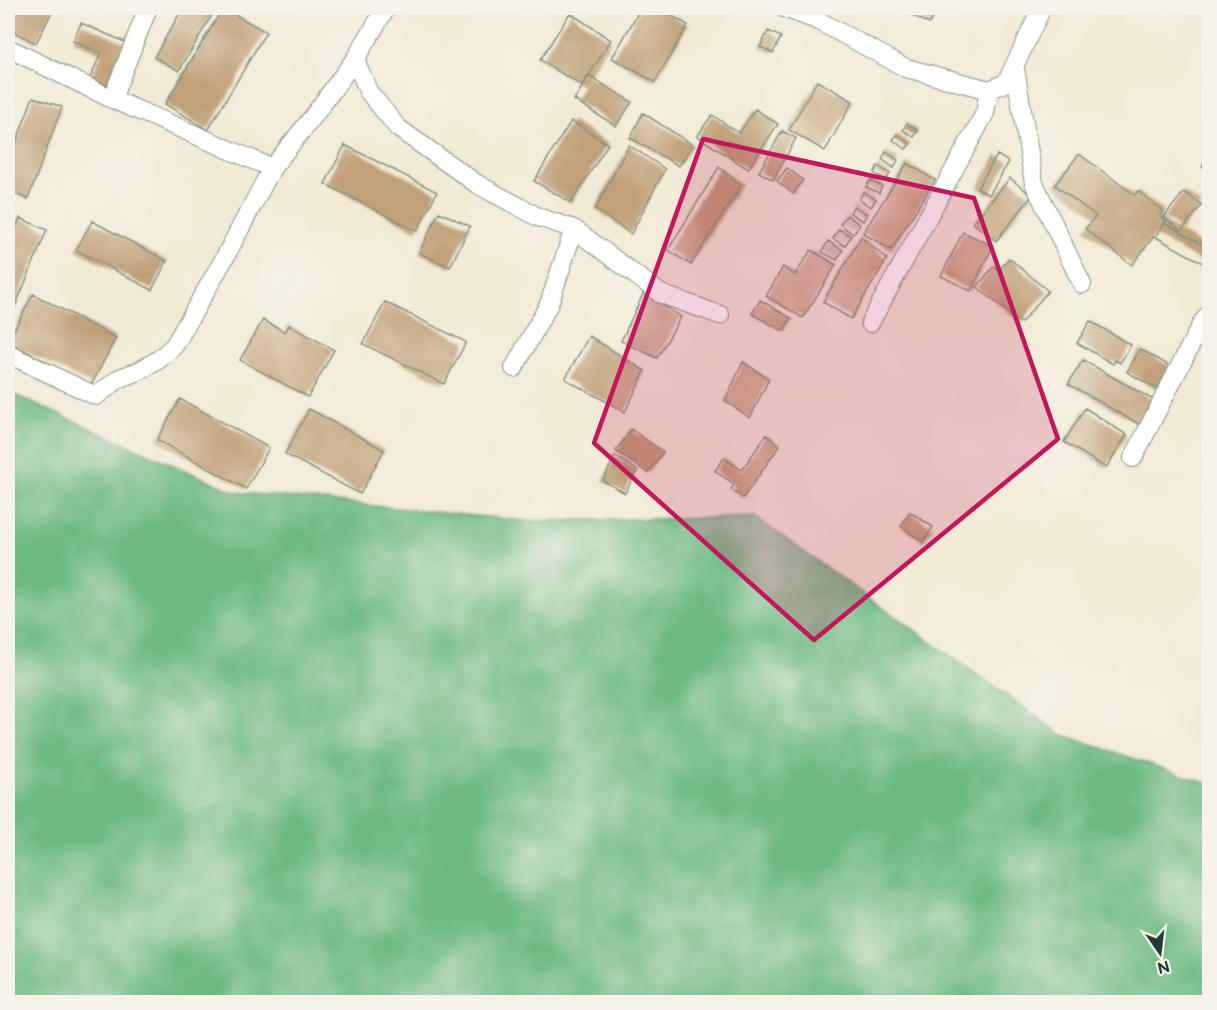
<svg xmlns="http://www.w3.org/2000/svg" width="1217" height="1010" font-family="'Balsamiq Sans',sans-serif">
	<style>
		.forest { fill: #6cb982; stroke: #467b5b; stroke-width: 1.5 }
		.building { fill: #c0a078 }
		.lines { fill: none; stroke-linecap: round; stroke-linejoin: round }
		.minor-casing { stroke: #889484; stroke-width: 20 }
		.minor { stroke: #fff; stroke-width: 18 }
		.marked { fill: #c2185b; fill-opacity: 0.2; stroke: #c2185b; stroke-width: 4.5; stroke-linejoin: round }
	</style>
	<rect width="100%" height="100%" fill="#f7f3e8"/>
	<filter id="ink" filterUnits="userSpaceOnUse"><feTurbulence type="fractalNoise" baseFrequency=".0167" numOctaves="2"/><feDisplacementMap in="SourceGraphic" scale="12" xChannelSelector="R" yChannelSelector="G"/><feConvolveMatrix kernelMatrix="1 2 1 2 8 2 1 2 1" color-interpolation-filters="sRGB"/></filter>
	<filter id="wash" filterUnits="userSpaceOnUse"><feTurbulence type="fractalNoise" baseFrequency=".008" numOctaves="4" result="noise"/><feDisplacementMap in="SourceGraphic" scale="24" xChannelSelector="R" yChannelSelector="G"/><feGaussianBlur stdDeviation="1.35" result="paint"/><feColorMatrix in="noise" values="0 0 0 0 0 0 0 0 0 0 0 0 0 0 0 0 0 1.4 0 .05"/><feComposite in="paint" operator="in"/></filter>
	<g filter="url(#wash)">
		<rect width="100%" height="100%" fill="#f1ead4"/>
		<path class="forest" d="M8,392L235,492L528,521L755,517L1061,734L1209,784V1002H8Z"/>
		<g id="blocks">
			<path class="building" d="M8,8H54L36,43L8,29Z
				M183,8H216L179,71L154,57Z
				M223,8L266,32L208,130L165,104Z
				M641,8H658L688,25L655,82L612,58Z
				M899,8H938L929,24Z
				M570,13L611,40L582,86L540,60Z
				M81,23L127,43L108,86L90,78L101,53L73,41Z
				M768,31L781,37L773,53L760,47Z
				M589,76L632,102L616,126L574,100Z
				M817,81L853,101L825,151L789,130Z
				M33,97L62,107L28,199L8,191V165Z
				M755,109L778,124L748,169L697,136L712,115L739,133Z
				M643,113L693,145L679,166L630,138Z
				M571,121L608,144L571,203L534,181Z
				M907,123L918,131L914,137L903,130Z
				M782,131L796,138L773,180L759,172Z
				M897,134L910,144L906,149L893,140Z
				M345,145L437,192L417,231L325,184Z
				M629,145L665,169L631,234L595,209Z
				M886,152L898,160L894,168L882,159Z
				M1210,153V171L1202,167Z
				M1079,154L1135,195L1138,191L1164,211L1160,216L1166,221L1156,235L1165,223L1210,249V267L1154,236L1132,265L1085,229L1096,216L1055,185Z
				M997,155L1009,162L989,195L977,188Z
				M907,163L935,180L891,250L863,233Z
				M878,166L890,174L886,180L874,173Z
				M719,167L741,185L691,265L668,250Z
				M787,168L803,180L793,194L777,181Z
				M1010,178L1032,196L996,241L973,223Z
				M870,180L882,186L879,193L866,187Z
				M863,192L876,199L871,207L859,200Z
				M1184,192L1202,205L1181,231L1164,217Z
				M854,206L867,214L863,221L850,213Z
				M439,212L470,226L450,267L419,253Z
				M847,215L860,225L853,234L840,224Z
				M20,218L47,230L8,324V247Z
				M92,221L167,261L152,290L76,250Z
				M839,229L851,236L845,246L833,239Z
				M963,232L993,246L971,291L941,276Z
				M861,237L887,259L851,319L823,302Z
				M828,241L843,250L837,260L822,252Z
				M811,250L836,265L803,318L766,296L783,267L795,275Z
				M1009,258L1048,291L1021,323L977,287L994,266L999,270Z
				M644,292L681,317L657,358L621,341Z
				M33,294L116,338L91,385L8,342Z
				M760,300L791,318L783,331L752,314Z
				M385,302L466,342L444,384L363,344Z
				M263,320L285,332L289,325L334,350L308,397L240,360Z
				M1090,321L1131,345L1120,363L1115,360L1113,364L1077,343Z
				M589,336L645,371L625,412L565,379Z
				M1140,349L1170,366L1157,389L1127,372Z
				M1083,360L1155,401L1142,426L1068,384Z
				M743,362L769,379L750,418L725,401Z
				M180,399L269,448L246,489L157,440Z
				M1085,408L1127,435L1106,468L1064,442Z
				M309,409L384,450L360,494L285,454Z
				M631,429L663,452L648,473L616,451Z
				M766,435L780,445L743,498L731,490L734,484L715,471L724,458L742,470Z
				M615,456L637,470L625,493L603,481Z
				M910,512L933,527L923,542L901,526Z"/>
		</g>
	</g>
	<g filter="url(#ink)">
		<use href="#blocks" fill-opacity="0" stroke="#889484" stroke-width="1.5"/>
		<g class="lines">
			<g class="minor-casing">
				<path id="minor" d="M784,8L817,20L906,68L989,90
					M8,48L112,99L272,168
					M355,59L368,91L398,128L477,184L538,217L574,229L661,294L720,315
					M1015,68L1034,183L1082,284
					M112,99L148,8
					M870,323L985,113L989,90L1006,83L1042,8
					M8,354L96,396L120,378L139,371L158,360L174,346L224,259L272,168L312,118L355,59L386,8
					M514,368L549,304L574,229
					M1133,458L1202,323L1210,313"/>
			</g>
			<use href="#minor" class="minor"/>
		</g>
	</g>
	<path class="marked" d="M703,139L974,198L1058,439L814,640L594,443Z"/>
	<rect width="1217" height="1010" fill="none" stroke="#f7f3e8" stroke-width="30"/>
	<g transform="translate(1160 953) rotate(166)" stroke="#f7f3e8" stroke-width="4.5" paint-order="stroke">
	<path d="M0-4.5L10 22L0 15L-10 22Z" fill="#1f3d34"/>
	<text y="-9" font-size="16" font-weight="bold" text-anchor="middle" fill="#1f3d34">N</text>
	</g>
</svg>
